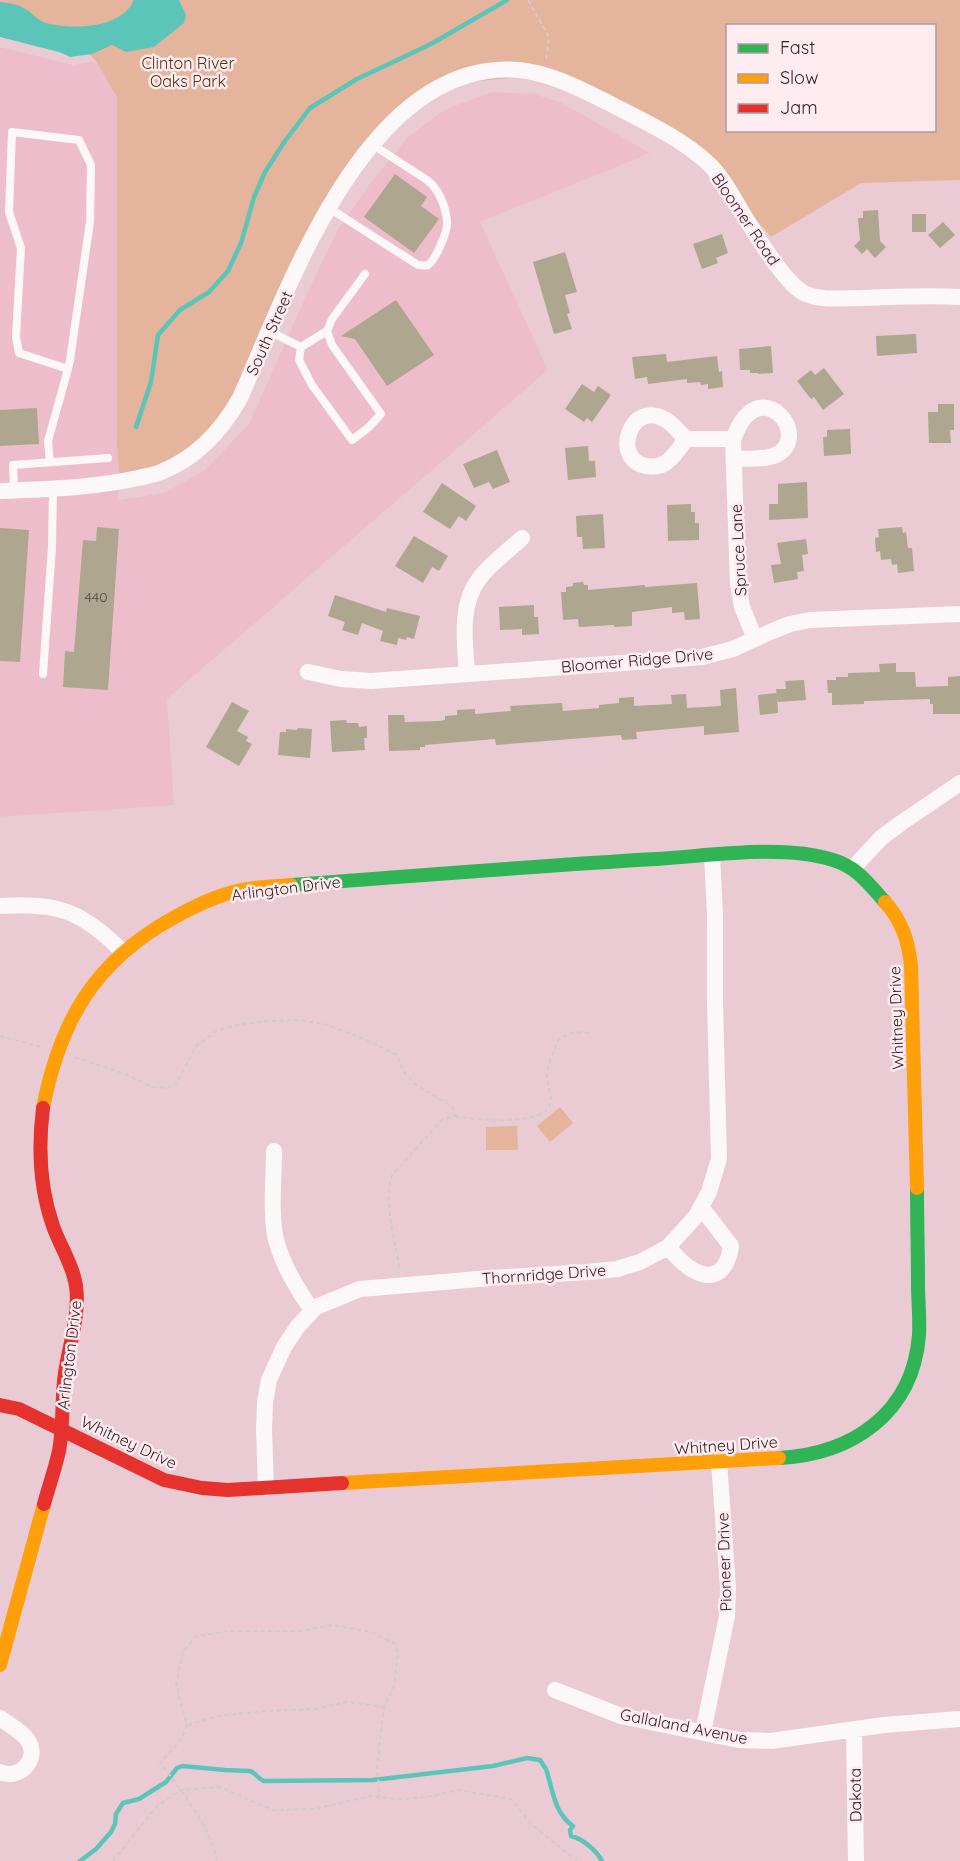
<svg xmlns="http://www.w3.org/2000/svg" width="960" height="1861" font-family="Quicksand,sans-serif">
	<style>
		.built { fill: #eebdcb }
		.green { fill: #e4b49c; fill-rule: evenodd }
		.water { fill: #5cc5b9 }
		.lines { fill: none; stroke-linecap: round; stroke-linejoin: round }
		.stream { stroke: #5cc5b9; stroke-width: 4.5 }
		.building { fill: #aea68f }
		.path { stroke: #d3cacc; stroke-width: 2; stroke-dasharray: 4.5 3; stroke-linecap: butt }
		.lane { stroke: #fcf7f9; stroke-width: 8 }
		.street { stroke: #fcf7f9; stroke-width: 16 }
		.fast { stroke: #30b455; stroke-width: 14 }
		.slow { stroke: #ff9f0a; stroke-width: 14 }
		.jam { stroke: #e5322d; stroke-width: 14 }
		.labels { text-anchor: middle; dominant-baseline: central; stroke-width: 5; stroke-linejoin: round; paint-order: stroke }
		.number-label { font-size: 14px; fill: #544241 }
		.park-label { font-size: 16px; fill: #583109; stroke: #feecf0 }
		.street-label { font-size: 16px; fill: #362127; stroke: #feecf0 }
	</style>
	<rect width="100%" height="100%" fill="#eacbd4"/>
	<path class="built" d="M0,47L73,65L96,61L119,99L117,444L120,482L118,500L164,493L204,471L249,424L305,298L337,231L369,185L408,137L446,109L492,92L534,94L560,102L650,153L480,222L548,370L167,699L174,805L0,817Z"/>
	<path class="green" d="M0,0H960V180L861,183L771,237L711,166L544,75L446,84L358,164L240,398L181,461L120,482L117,444V97L96,61L78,43L0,21ZM728,26H934V130H728Z
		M560,1107L573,1123L550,1142L537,1126Z
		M517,1126L518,1150H486V1127Z"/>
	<path class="water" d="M134,0H179L186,15L184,23L154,47L126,52L112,45L92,54L70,57L59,52L0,37V2C9,3 19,4 27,10C33,14 37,20 46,23C71,30 122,29 134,0Z"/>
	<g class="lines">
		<path class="stream" d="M136,427L151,382L158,335L180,310L209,292L228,271L241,243L254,197L265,172L285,141L310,108L357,79L431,44L507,0
			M80,1861L96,1849L111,1832L115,1824L116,1814L123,1803L139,1799L166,1782L177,1768L182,1766L225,1770L250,1771C256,1773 258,1779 264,1781L373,1780L493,1766L527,1758L540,1760L546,1769C553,1790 554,1813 573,1826L570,1830L571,1836C583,1839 596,1850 602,1861"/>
	</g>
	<path class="building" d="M395,174L427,197L421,206L439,219L414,253L364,217Z
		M878,210L880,241L886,247L875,258L867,249L862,254L854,246L860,240L858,218H863V211Z
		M912,214H926V232H912Z
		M943,222L955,235L940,248L928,235Z
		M722,234L728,253L716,258L718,263L702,269L693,244Z
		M565,252L577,292L565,295L570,313L567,314L572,329L554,334L533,262Z
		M396,300L434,355L387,386L355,339L341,336Z
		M916,334L917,353L877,356L876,336Z
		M771,346L773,373L758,374V373H750V370H740L739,349Z
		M666,354L667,362L717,356L719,372L722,371L723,387L708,389V384L701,385L700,382L687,383V379L648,384L647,377L635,379L632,357Z
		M824,368L844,394L823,410L814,397L811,399L797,381L811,370L815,375Z
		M582,384L594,392L598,386L611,395L592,422L587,418L584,422L565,409Z
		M938,404H954V430H950L951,443H929L928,412H938Z
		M37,408L39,444L0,446V410Z
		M850,429L851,454L824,456L823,437H827V430Z
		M588,446L589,461H595L596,477L568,480L565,448Z
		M497,450L510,482L493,489L489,482L474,488L463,464Z
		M807,482L808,518L769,520V504H778V484Z
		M442,483L476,506L466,521L459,516L450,529L423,512Z
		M691,504V512H695V523H699V540L668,541L667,505Z
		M603,514L605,548L583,549L582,537H577L576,516Z
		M97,527L119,529L108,690L63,687L65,651L74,652L83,540L96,541Z
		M902,527L903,533L906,532L908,548H912L914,571L898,573L897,564L892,565L891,559L881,560L880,551L876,552L875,538L879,537L878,529Z
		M0,528L29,530L20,662L0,661Z
		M414,536L448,556L439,571L432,567L423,583L395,566Z
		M806,539L808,554L802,555L804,571L797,572L798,579L774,583L771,565L781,564L777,543Z
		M583,582L584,585H588V590L645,585V587L697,583L700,619L685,620L684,612L672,613V607L632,612V626L614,627V625L579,627L578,619L563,620L561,592H566V587L573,586V583Z
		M335,595L386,612L387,608L420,616L414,639L407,637L406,640L398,638L397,645L380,641L383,631L362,623L358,635L342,630L345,622L328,616Z
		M534,605V617H538L539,634L522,635V629L500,630L499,607Z
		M896,663V672H915L916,687L948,686V677L960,676V714H933V704H930V699L864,701V704L832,705V693H828L827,680H836V677H848V673L880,672L879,664Z
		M804,680L806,700L778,702L776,689H786L785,681Z
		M736,688L739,732L704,735V726L636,732L637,739L622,740L621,735L496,745L495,739L425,745V747H420V750L389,751L388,715H404L405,722L439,721L445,720V716L457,715V710L475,709V714L511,711L510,706L562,703L563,711L599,708V705L619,703V698L634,697V706L672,704L671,695L686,694L687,708L721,706L720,690Z
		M777,693L778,713L760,715L758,695Z
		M232,702L249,711L237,731L248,737L246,741L252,744L239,766L206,747Z
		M346,720L347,723H358L359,727L367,726V738H364L365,750L332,752L330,721Z
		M298,728L312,729L310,758L278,755L280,732H286V729L297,730Z"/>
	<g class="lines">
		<path class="path" d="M528,0L549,37L546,60
			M0,1036L41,1047
			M75,1057L125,1074L152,1087L168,1088L177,1083L196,1046L218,1030L237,1025L268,1021L299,1020L328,1025L369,1041L397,1055L404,1072L415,1084L453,1107L455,1116L442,1120L392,1175C383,1202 396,1243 400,1271
			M455,1116C475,1120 536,1126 549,1107C554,1099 547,1085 547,1075C548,1064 554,1051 558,1040C568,1033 577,1031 589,1033
			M188,1725L217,1716L265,1711L315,1709L347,1702L384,1707
			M113,1861L157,1806L181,1790L219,1787L273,1810L315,1809L370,1796L401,1799L427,1797L459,1790L511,1799L531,1824L577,1861
			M217,1861C211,1828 180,1789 160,1762L181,1740L187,1725L176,1684L183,1651L196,1636L230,1631H300L333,1625L371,1632L394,1643L398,1654L394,1686L384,1707L377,1769L380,1796"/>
		<path class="lane" d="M329,208L418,265C422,265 424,266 428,265C435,261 448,231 447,222C446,207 439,189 427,180L373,145
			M269,331L301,347L299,360L312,385L352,440L369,427L381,414L332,345L327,331L332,319L365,274
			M301,347L327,331
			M50,462L48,441L68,369L70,360L90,222L91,165L79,140L12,132L9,212L21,248L16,337L19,353L68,369
			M14,490L13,465L108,458
			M43,674L52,547L53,488"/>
		<path class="street" d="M686,439C681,446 675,455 668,461C663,466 654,467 646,466C610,459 631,398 666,420C673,424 680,433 686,439H733
			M734,458C747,459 764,460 776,455C808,439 774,389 747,415C740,421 737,431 733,439L738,584L742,607L755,639
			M0,491C46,489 93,488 138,478C146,476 154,475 161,472C196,458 222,430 240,398C289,288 367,57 519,70C549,73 576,87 603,100C639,119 679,136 709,164C724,179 734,199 745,217C756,236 768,254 781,271C788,279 796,290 806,294C823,301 843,298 861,298C894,297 927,295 960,297
			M308,672L341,679L371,681L678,659L702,657L733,649L770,632L790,624L810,620L960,614
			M467,674C465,643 459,605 479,579C491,563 508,551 522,538
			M853,868L881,838L901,823L960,783
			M0,906C58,902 82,911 123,952
			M274,1151C274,1179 270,1213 276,1240C283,1266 297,1289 312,1310
			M668,1247C675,1255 683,1265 693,1270C716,1283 728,1268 731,1246L701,1207
			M266,1488L264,1429L265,1402L269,1380L284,1347L298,1326L316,1307L360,1289L491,1278L588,1272L617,1269L640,1262L668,1247L696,1216L709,1192L719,1159L715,1001V914L712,856
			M555,1690L621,1716L739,1740L771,1741L884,1725L960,1719
			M0,1718C8,1724 21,1731 27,1739C41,1758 20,1781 0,1772
			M854,1729L856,1861
			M703,1732L727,1616L728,1588L719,1462"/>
		<path class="fast" d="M291,885C413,876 534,866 656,859C709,856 781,844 833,860C857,867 869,884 885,902
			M779,1458C853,1454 913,1413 919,1335C920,1318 918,1301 918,1284C918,1252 917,1220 917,1188"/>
		<path class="slow" d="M885,902C902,921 908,940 911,965L917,1188
			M43,1108C60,1021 94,962 173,918C195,906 217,895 241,890C257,887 275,886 291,885
			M342,1483L779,1458
			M0,1665L44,1504"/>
		<path class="jam" d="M43,1108C38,1148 40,1189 53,1226C60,1246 73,1265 76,1286C80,1315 69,1345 65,1373C61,1399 64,1425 59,1451C55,1469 49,1486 44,1504
			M0,1405L19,1409L164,1480L202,1488L228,1490L342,1483"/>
	</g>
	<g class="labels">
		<g class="number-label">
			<text x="96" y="597">440</text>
		</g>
		<g class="park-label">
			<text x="188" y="63">Clinton River<tspan x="188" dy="18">Oaks Park</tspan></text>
		</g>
		<g class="street-label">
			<text transform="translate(746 219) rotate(56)">Bloomer Road</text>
			<text transform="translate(269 333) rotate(-66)">South Street</text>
			<text transform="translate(738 550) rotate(-93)">Spruce Lane</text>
			<text transform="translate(637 660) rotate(-5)">Bloomer Ridge Drive</text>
			<text transform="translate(286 888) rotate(-7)">Arlington Drive</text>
			<text transform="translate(896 1018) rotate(-92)">Whitney Drive</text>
			<text transform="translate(544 1274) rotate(-4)">Thornridge Drive</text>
			<text transform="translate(69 1355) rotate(-83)">Arlington Drive</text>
			<text transform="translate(129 1442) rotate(25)">Whitney Drive</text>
			<text transform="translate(726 1445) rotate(-4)">Whitney Drive</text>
			<text transform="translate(724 1562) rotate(-92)">Pioneer Drive</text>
			<text transform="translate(684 1726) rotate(11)">Gallaland Avenue</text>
			<text transform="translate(855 1795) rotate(-91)">Dakota</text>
		</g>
	</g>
	<rect x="726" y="24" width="210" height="108" fill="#feecf0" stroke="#ae9ba0" stroke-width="1.5"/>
	<rect x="738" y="44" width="30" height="9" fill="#30b455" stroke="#ae9ba0" stroke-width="1.5"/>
	<text x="780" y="54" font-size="18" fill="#362127">Fast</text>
	<rect x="738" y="74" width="30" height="9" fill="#ff9f0a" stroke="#ae9ba0" stroke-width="1.5"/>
	<text x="780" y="84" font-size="18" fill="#362127">Slow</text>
	<rect x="738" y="104" width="30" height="9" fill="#e5322d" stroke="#ae9ba0" stroke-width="1.5"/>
	<text x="780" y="114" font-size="18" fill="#362127">Jam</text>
</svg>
